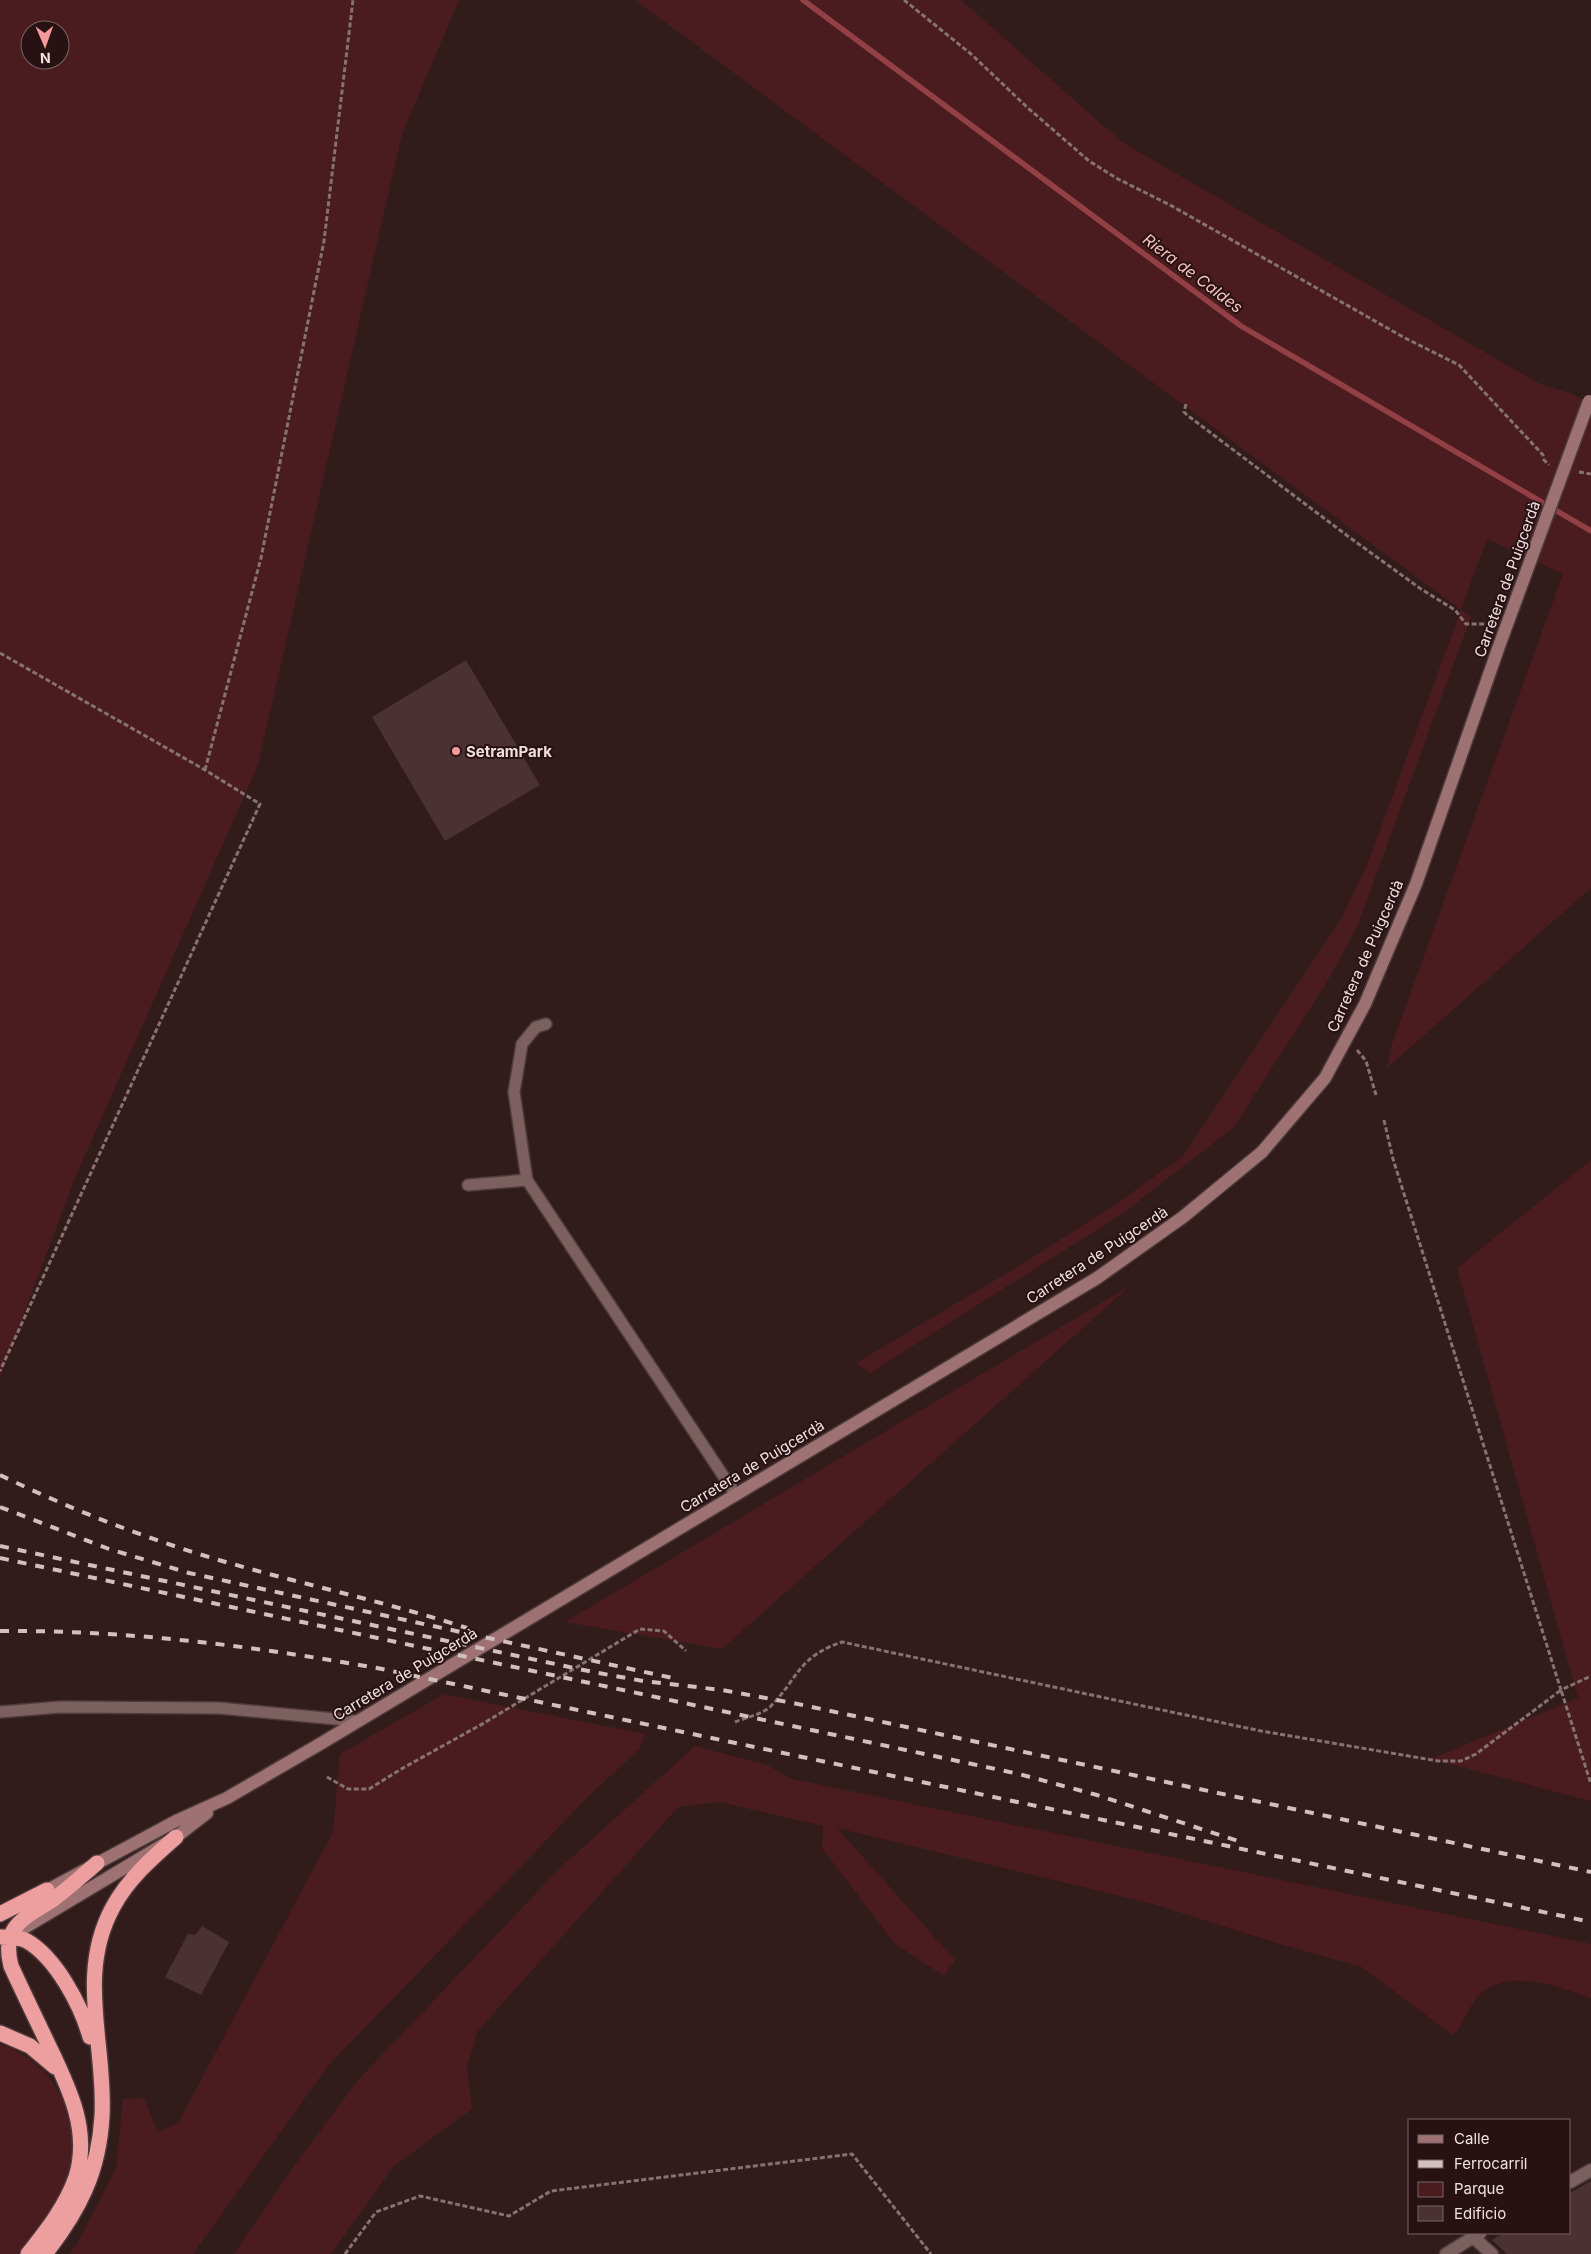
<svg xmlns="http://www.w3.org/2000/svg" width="1591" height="2254" font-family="Inter,sans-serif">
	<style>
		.green { fill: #4a1c1f; fill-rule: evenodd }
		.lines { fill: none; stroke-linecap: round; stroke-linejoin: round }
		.stream { stroke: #924045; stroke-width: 5.5 }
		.building { fill: #4b3131 }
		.lane-casing { stroke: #4d3a3a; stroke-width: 14 }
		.street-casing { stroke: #4d3a3a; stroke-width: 15 }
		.secondary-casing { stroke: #4d3a3a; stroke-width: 15 }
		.highway-casing { stroke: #4d3a3a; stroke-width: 18 }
		.path { stroke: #877272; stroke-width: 3; stroke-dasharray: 5 2.5; stroke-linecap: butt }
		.lane { stroke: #7c5f5f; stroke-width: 11 }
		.street { stroke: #7c5f5f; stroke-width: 12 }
		.secondary { stroke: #9e7272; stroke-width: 12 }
		.highway { stroke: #ed9fa0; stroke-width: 15 }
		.rail { stroke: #d2c0c0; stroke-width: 4; stroke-dasharray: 9 9; stroke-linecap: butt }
		.secondary-bridge-casing { stroke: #4d3a3a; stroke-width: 15; stroke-linecap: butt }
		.secondary-bridge { stroke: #9e7272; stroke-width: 12 }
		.poi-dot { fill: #f59b9d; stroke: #281112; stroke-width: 2 }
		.labels { text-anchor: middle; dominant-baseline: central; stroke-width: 4; stroke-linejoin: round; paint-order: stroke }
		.street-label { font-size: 15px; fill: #f1e0e0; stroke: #281112 }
		.poi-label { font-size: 15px; font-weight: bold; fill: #f1e0e0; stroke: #281112; text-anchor: start }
		.water-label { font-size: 16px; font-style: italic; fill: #f3c2c1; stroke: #281112 }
	</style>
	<rect width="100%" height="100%" fill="#321b1b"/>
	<path class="green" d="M0,0H459L402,134L258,765L75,1178L0,1378ZM30,30H60V60H30Z
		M635,0H961L1122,142L1538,383L1575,395L1591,407V888L1387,1068L1392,1044L1563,574L1487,539L1461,609L1471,617L1357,927L1327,982L1234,1127L1122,1214L870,1373L856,1363L1022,1264L1113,1206L1182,1157L1342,917L1367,865L1461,610Z
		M1591,1160V1801L1431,1759L1578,1698L1457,1268Z
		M1130,1286L722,1649L565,1622Z
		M444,1694L645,1734L640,1748L587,1798L328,2066L193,2254H69L76,2246L116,2168L123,2099L144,2098L158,2132L178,2123L333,1832L340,1754Z
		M695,1746L767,1765L792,1779L1591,1944V1998C1558,1986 1507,1967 1478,1996C1468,2007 1464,2025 1453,2035L1362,1967L1283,1945L1153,1904L837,1828L955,1960L944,1976L895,1944L822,1848L823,1826L720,1802L678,1807L477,2032L467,2067L472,2109L393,2167L331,2254H234L291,2170L358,2080L560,1868Z
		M0,2044C56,2063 84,2119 67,2176C58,2206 38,2230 19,2254H0Z"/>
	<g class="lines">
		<path class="stream" d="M803,0L1241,326L1591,531"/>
	</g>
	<path class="building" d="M466,660L540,785L445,841L372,717Z
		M202,1926L229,1942L201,1995L165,1977L188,1934L195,1935Z
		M1591,2181V2254H1507L1492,2240L1504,2233H1570V2193Z"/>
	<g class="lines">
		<g class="lane-casing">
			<path id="lane" d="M546,1024L536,1027L522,1044L514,1092L527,1180L736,1495
				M468,1185L527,1180
				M0,1712L60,1707L219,1708L357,1721"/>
		</g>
		<g class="street-casing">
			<path id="street" d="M1570,2182L1591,2170
				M1473,2237L1492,2254
				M1446,2254L1480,2233"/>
		</g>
		<g class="secondary-casing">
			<path id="secondary" d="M40,1894L176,1821L227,1798L320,1744L1097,1278L1183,1217L1262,1152L1325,1078L1365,1004L1416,884L1498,649
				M14,1934L176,1837L207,1813"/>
		</g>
		<g class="highway-casing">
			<path id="highway" d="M0,1914L47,1890
				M0,1937C9,1937 19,1937 27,1941C56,1958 81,2005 90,2037
				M0,2033L30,2046L55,2067
				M28,2254C47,2230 66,2206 76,2177C91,2129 67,2084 47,2042C35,2017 23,1992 11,1966C0,1924 28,1917 55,1898C70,1887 83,1875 97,1863
				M45,2254C79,2211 99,2172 102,2116C106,2046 76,1974 113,1907C128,1879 152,1858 176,1837"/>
		</g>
		<path class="path" d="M904,0L971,54L1028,108L1089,161L1118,179L1170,205L1405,338L1459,365L1543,455L1544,460L1549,465
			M1186,404L1184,412L1187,415L1349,537L1421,589L1455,610L1466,624H1491
			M1579,472L1591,474
			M0,653L205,770L260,804L0,1371
			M205,770L261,558L324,241L353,0
			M1357,1050L1366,1061L1376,1095
			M1384,1120L1393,1159L1561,1690L1591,1676
			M735,1722C745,1718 763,1714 771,1706C799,1677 798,1657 842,1642L1261,1731L1438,1761H1461L1476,1754L1561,1690L1591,1784
			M327,1777L348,1789H369L403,1768L484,1723L640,1629L664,1631L686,1651
			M345,2254L376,2212L420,2196L509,2216L551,2191L852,2154L931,2254"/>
		<use href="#lane" class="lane"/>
		<use href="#street" class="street"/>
		<use href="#secondary" class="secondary"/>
		<use href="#highway" class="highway"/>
		<path class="rail" d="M0,1475C68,1508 139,1536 212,1558C296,1583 383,1601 467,1628
			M0,1507L109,1549L189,1573L677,1679
			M0,1546L593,1672L643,1681L722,1690L793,1703L1591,1872
			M0,1558L1019,1774L1097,1795L1238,1841
			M0,1631C127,1630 252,1646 377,1668L1591,1922"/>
		<g class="secondary-bridge-casing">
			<path id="secondary-bridge" d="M1498,649L1589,401"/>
		</g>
		<use href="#secondary-bridge" class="secondary-bridge"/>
	</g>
	<circle class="poi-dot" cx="456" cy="751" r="5"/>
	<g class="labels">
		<g class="street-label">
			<text transform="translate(1507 579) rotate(-70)">Carretera de Puigcerdà</text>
			<text transform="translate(1365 956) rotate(-66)">Carretera de Puigcerdà</text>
			<text transform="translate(1097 1255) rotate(-33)">Carretera de Puigcerdà</text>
			<text transform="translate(752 1466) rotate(-31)">Carretera de Puigcerdà</text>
			<text transform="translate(405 1674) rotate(-31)">Carretera de Puigcerdà</text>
		</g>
		<g class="poi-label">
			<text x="466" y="751">SetramPark</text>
		</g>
		<g class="water-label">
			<text transform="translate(1193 273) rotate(37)">Riera de Caldes</text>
		</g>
	</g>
	<rect x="1408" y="2119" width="162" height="115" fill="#281112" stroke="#786464"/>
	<rect x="1418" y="2135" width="25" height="8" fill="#9e7272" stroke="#786464"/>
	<text x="1454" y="2144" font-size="15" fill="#f1e0e0">Calle</text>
	<rect x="1418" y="2160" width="25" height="8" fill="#d2c0c0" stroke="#786464"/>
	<text x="1454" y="2169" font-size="15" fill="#f1e0e0">Ferrocarril</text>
	<rect x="1418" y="2182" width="25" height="15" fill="#4a1c1f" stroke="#786464"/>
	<text x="1454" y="2194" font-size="15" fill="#f1e0e0">Parque</text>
	<rect x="1418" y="2206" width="25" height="15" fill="#4b3131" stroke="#786464"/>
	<text x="1454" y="2219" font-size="15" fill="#f1e0e0">Edificio</text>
	<g transform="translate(45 45) rotate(178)"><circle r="24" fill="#281112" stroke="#786464"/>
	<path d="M0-4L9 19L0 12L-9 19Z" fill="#f59b9d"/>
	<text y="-8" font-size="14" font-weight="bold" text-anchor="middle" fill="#f1e0e0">N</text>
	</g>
</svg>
